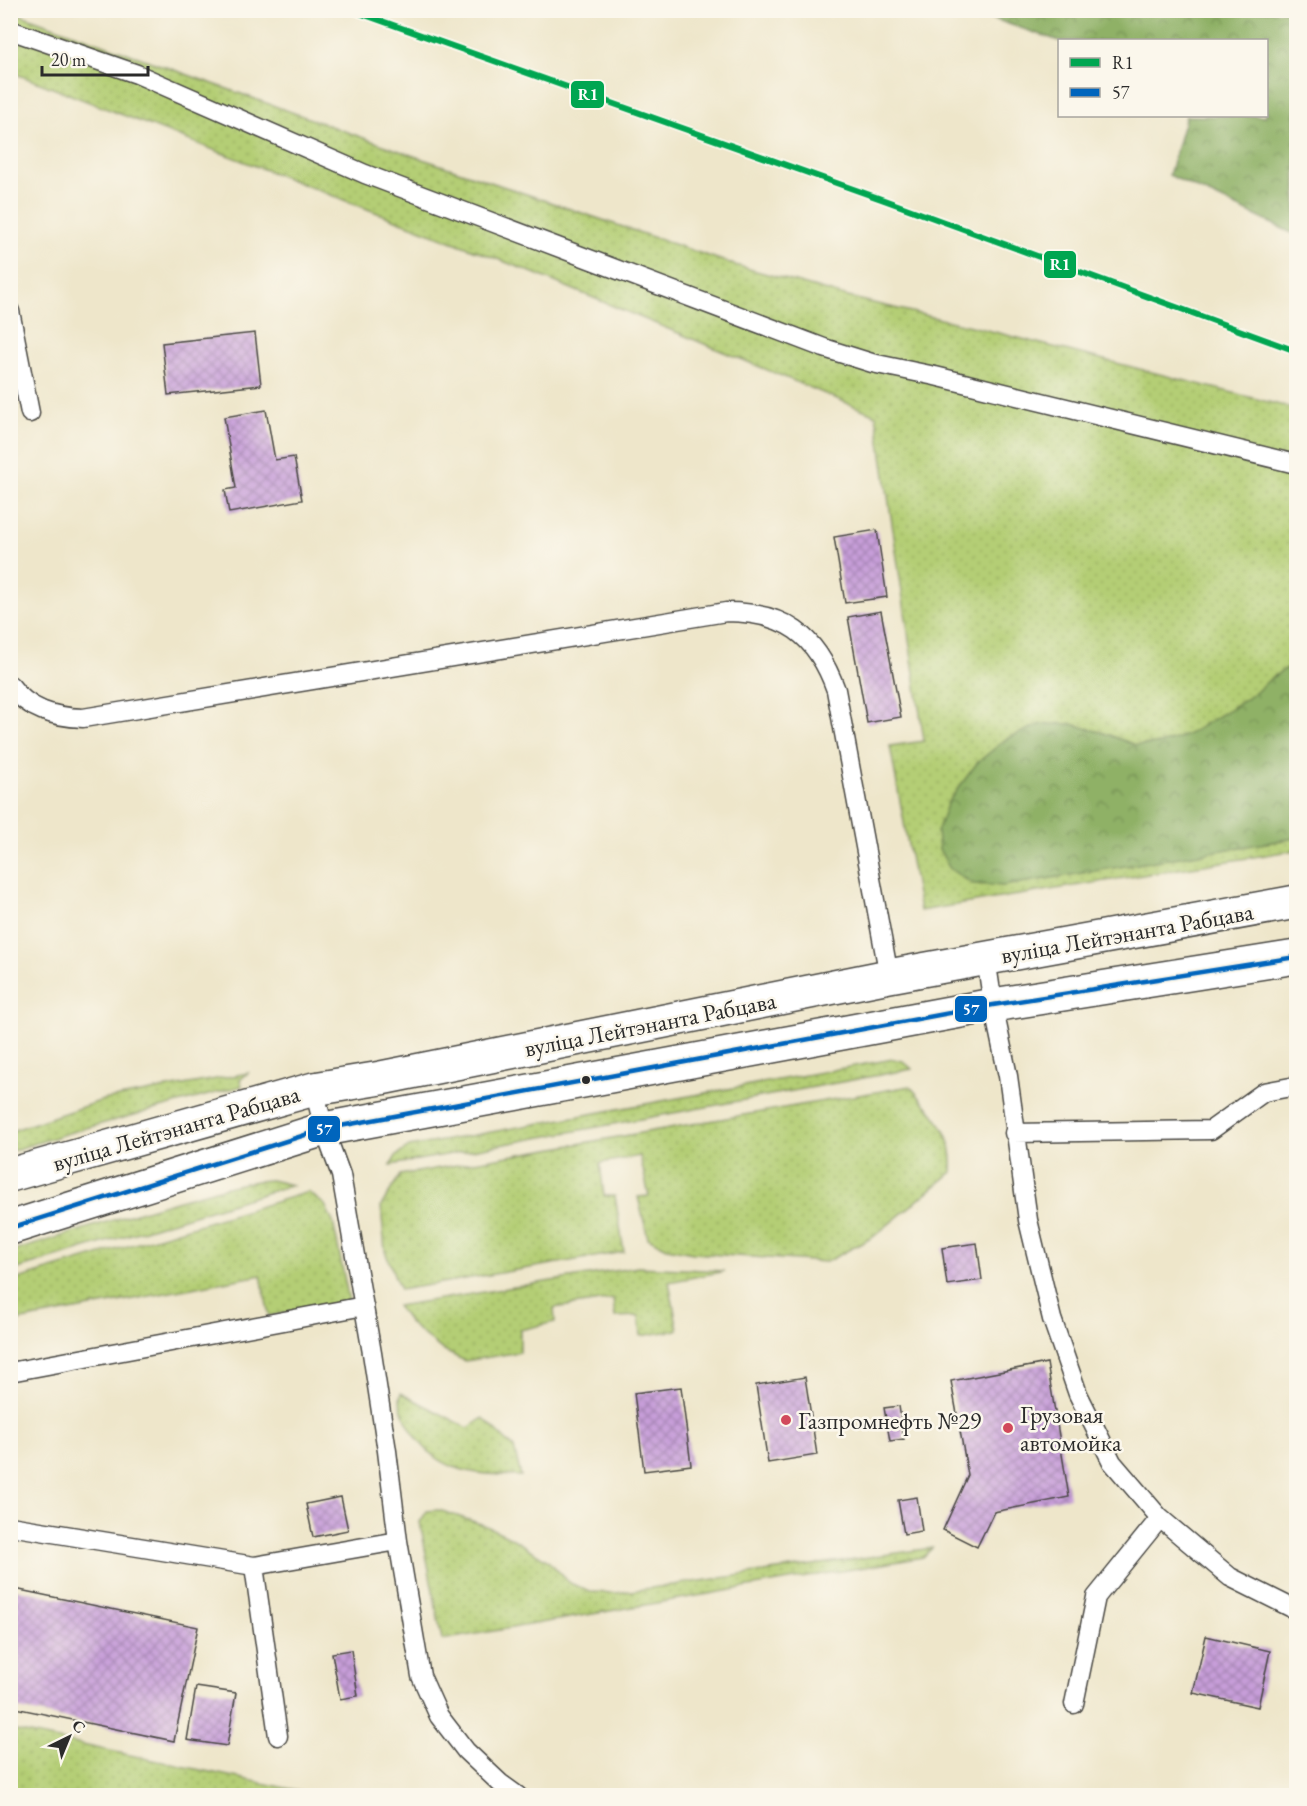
<svg xmlns="http://www.w3.org/2000/svg" width="1307" height="1806" font-family="'EB Garamond',serif">
	<style>
		.grass { fill: url(#grass-dots); stroke: #707c50; stroke-width: 1.5 }
		.forest { fill: url(#forest-crowns); stroke: #5d6e48; stroke-width: 1.5 }
		.building { fill: url(#building-cross-hatch) }
		.lines { fill: none; stroke-linecap: round; stroke-linejoin: round }
		.service-casing { stroke: #484743; stroke-width: 21 }
		.trunk-casing { stroke: #484743; stroke-width: 36 }
		.service { stroke: #fff; stroke-width: 18 }
		.trunk { stroke: #fff; stroke-width: 33 }
		.bus-1-casing { stroke: #fbf7ec; stroke-width: 9 }
		.bus-1 { stroke: #0065bd; stroke-width: 4.5 }
		.rail-1-casing { stroke: #fbf7ec; stroke-width: 10 }
		.rail-1 { stroke: #00a651; stroke-width: 6 }
		.bus-dot { fill: #2b2b2b; stroke: #fbf7ec; stroke-width: 2 }
		.poi-dot { fill: #d1495b; stroke: #fbf7ec; stroke-width: 2 }
		.labels { text-anchor: middle; dominant-baseline: central; stroke-width: 5; stroke-linejoin: round; paint-order: stroke }
		.street-label { font-size: 24px; fill: #2b2b2b; stroke: #fbf7ec }
		.poi-label { font-size: 24px; fill: #2b2b2b; stroke: #fbf7ec; text-anchor: start }
		.line-badge { stroke: #fbf7ec; stroke-width: 2 }
		.badge-label { font-size: 16px; text-anchor: middle; font-weight: bold; fill: #fff }
	</style>
	<defs>
		<pattern id="grass-dots" width="8" height="8" patternUnits="userSpaceOnUse" patternTransform="scale(1.5)"><rect width="8" height="8" fill="#b4ce74"/><path d="M2 2h.1M6 6h.1" fill="none" stroke="#9bb165" stroke-width="1.8" stroke-linecap="round"/></pattern>
		<pattern id="forest-crowns" width="20" height="18" patternUnits="userSpaceOnUse" patternTransform="scale(1.5)"><rect width="20" height="18" fill="#8fb166"/><path d="M2 6a3 3 0 1 1 6 0M12 15a3 3 0 1 1 6 0" fill="none" stroke="#759054"/></pattern>
		<pattern id="building-cross-hatch" width="8" height="8" patternUnits="userSpaceOnUse" patternTransform="scale(1.5)"><rect width="8" height="8" fill="#c79ed9"/><path d="M0 0l8 8M0 8l8-8" fill="none" stroke="#a281b0"/></pattern>
	</defs>
	<rect width="100%" height="100%" fill="#fbf7ec"/>
	<filter id="ink" filterUnits="userSpaceOnUse"><feTurbulence type="fractalNoise" baseFrequency=".0167" numOctaves="2"/><feDisplacementMap in="SourceGraphic" scale="12" xChannelSelector="R" yChannelSelector="G"/><feConvolveMatrix kernelMatrix="1 2 1 2 8 2 1 2 1" color-interpolation-filters="sRGB"/></filter>
	<filter id="wash" filterUnits="userSpaceOnUse"><feTurbulence type="fractalNoise" baseFrequency=".008" numOctaves="4" result="noise"/><feDisplacementMap in="SourceGraphic" scale="24" xChannelSelector="R" yChannelSelector="G"/><feGaussianBlur stdDeviation="1.35" result="paint"/><feColorMatrix in="noise" values="0 0 0 0 0 0 0 0 0 0 0 0 0 0 0 0 0 1.4 0 .05"/><feComposite in="paint" operator="in"/></filter>
	<g filter="url(#wash)">
		<rect width="100%" height="100%" fill="#eee6ca"/>
		<path class="grass" d="M10,11L414,156L735,265L848,297L983,329L1296,409V850L920,911L890,746L924,741L876,415L526,270L11,72Z
			M893,1059L903,1061L912,1069L391,1165L396,1156L409,1147Z
			M248,1073L240,1080L242,1086L75,1131L11,1151V1131L103,1100Z
			M910,1086C933,1114 955,1132 952,1172L873,1237L826,1262L693,1253L667,1248L648,1238L638,1197L649,1196L640,1156L600,1163L604,1196H615L624,1252L400,1290L385,1251L381,1206L400,1175Z
			M271,1180L292,1185L11,1271V1252C69,1234 127,1215 186,1198C214,1191 242,1181 271,1180Z
			M308,1192L325,1205L333,1222L349,1301L269,1316L261,1275L11,1322V1281Z
			M638,1267L725,1271L669,1282L678,1330L641,1336L639,1316L615,1317L613,1299L554,1308L555,1322L520,1330V1352L465,1361L444,1351L410,1324L397,1306Z
			M401,1393L468,1428L483,1418L514,1448L521,1476C471,1474 434,1473 408,1424C403,1414 398,1404 401,1393Z
			M439,1510L484,1525L510,1537L547,1560L570,1583L590,1592L616,1593L932,1548L923,1557L442,1640L420,1522L427,1511Z
			M11,1730L319,1795H11Z"/>
		<path class="forest" d="M970,11H1296V235L1169,175L1186,116H1266V40L1059,41Z
			M1296,662V838L1003,886L973,884L950,869L939,849L937,832L948,802L977,763L1006,739L1041,724H1072L1104,733L1135,745L1160,744L1187,735L1254,694L1271,678Z"/>
		<g id="blocks">
			<path class="building" d="M255,333L261,385L168,395L162,343Z
				M266,410L275,460L294,457L302,500L229,513L225,490L236,488L224,417Z
				M877,530L887,597L845,603L834,537Z
				M881,611L901,717L867,723L848,617Z
				M977,1243L982,1280L947,1285L942,1248Z
				M1047,1363L1069,1497L994,1512L977,1547L943,1530L968,1475L951,1381Z
				M805,1377L817,1455L768,1463L756,1385Z
				M681,1387L691,1465L644,1471L634,1393Z
				M899,1406L904,1439L890,1441L884,1408Z
				M341,1497L348,1530L313,1537L306,1504Z
				M917,1497L922,1531L904,1534L898,1500Z
				M10,1588L198,1627L174,1741L10,1707Z
				M1206,1636L1270,1651L1258,1707L1193,1693Z
				M351,1650L358,1696L340,1699L332,1653Z
				M196,1687L236,1693L227,1746L187,1740Z"/>
		</g>
	</g>
	<g filter="url(#ink)">
		<use href="#blocks" fill-opacity="0" stroke="#484743" stroke-width="1.5"/>
		<g class="lines">
			<g class="service-casing">
				<path id="service" d="M10,30L137,74L365,174L824,348L872,363L935,376L1296,464
					M10,311L30,413
					M10,685C28,710 54,717 83,718L726,612C784,612 816,634 836,690L889,976
					M986,958L993,1005L1008,1076L1028,1220L1052,1319L1078,1394L1112,1462L1160,1518L1230,1577L1296,1610
					M314,1089L324,1129L341,1175L372,1353L387,1451L398,1541L421,1676L439,1716L466,1751L500,1783L518,1796
					M1014,1133L1211,1130L1264,1092L1296,1086
					M10,1372L364,1306
					M10,1526L254,1566L398,1541
					M254,1566L278,1736
					M1074,1704L1096,1597L1160,1518"/>
			</g>
			<g class="trunk-casing">
				<path id="trunk" d="M10,1175L314,1089L381,1078L889,976L1296,902
					M10,1228L324,1129L993,1005L1296,957"/>
			</g>
			<use href="#service" class="service"/>
			<use href="#trunk" class="trunk"/>
			<g class="bus-1-casing">
				<path id="bus-1" d="M10,1228L324,1129L993,1005L1296,957"/>
			</g>
			<use href="#bus-1" class="bus-1"/>
			<g class="rail-1-casing">
				<path id="rail-1" d="M351,10L884,200L1296,351"/>
			</g>
			<use href="#rail-1" class="rail-1"/>
		</g>
	</g>
	<circle class="bus-dot" cx="586" cy="1080" r="5"/>
	<g class="poi-dot">
		<circle cx="786" cy="1420" r="6"/>
		<circle cx="1008" cy="1428" r="6"/>
	</g>
	<g class="labels">
		<g class="street-label">
			<text transform="translate(1127 933) rotate(-10)">вуліца Лейтэнанта Рабцава</text>
			<text transform="translate(650 1024) rotate(-11)">вуліца Лейтэнанта Рабцава</text>
			<text transform="translate(176 1128) rotate(-16)">вуліца Лейтэнанта Рабцава</text>
		</g>
		<g class="poi-label">
			<text x="1020" y="1414">Грузовая<tspan x="1020" dy="28">автомойка</tspan></text>
			<text x="798" y="1420">Газпромнефть №29</text>
		</g>
	</g>
	<g class="line-badge">
		<rect x="570" y="80" width="35" height="29" rx="6" fill="#00a651"/>
		<rect x="1043" y="250" width="34" height="29" rx="6" fill="#00a651"/>
		<rect x="954" y="995" width="34" height="28" rx="6" fill="#0065bd"/>
		<rect x="307" y="1115" width="34" height="28" rx="6" fill="#0065bd"/>
	</g>
	<g class="badge-label">
		<text x="588" y="100">R1</text>
		<text x="1060" y="270">R1</text>
		<text x="971" y="1015">57</text>
		<text x="324" y="1135">57</text>
	</g>
	<rect width="1307" height="1806" fill="none" stroke="#fbf7ec" stroke-width="36"/>
	<rect x="1058" y="39" width="210" height="78" fill="#fbf7ec" stroke="#a8a59f" stroke-width="1.5"/>
	<rect x="1070" y="58" width="30" height="9" fill="#00a651" stroke="#a8a59f" stroke-width="1.5"/>
	<text x="1112" y="69" font-size="18" fill="#2b2b2b">R1</text>
	<rect x="1070" y="88" width="30" height="9" fill="#0065bd" stroke="#a8a59f" stroke-width="1.5"/>
	<text x="1112" y="99" font-size="18" fill="#2b2b2b">57</text>
	<g transform="translate(69 1737) rotate(43)" stroke="#fbf7ec" stroke-width="4.5" paint-order="stroke">
	<path d="M0-4.5L10 22L0 15L-10 22Z" fill="#2b2b2b"/>
	<text y="-9" font-size="16" font-weight="bold" text-anchor="middle" fill="#2b2b2b">С</text>
	</g>
	<path d="M42 66v9h106v-9" fill="none" stroke="#2b2b2b" stroke-width="3"/>
	<text x="51" y="66" font-size="18" fill="#2b2b2b" stroke="#fbf7ec" stroke-width="4.5" paint-order="stroke">20 m</text>
</svg>
